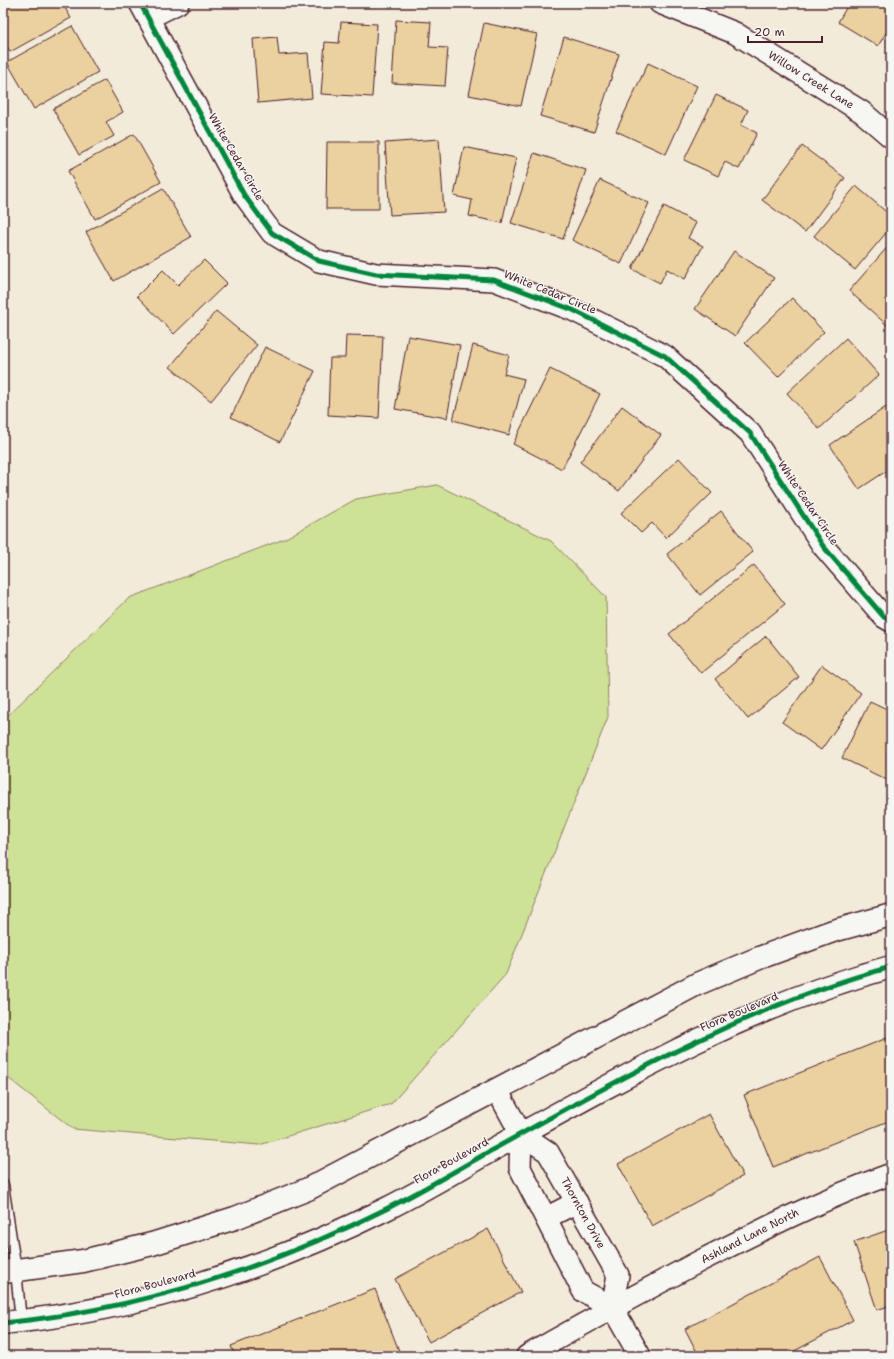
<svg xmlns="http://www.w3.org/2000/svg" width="894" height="1359" font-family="'Shantell Sans',sans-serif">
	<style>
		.green { fill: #cee297; stroke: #8c8061 }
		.building { fill: #ebd1a0; stroke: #4a1f2b }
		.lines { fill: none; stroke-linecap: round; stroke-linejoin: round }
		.lane-casing { stroke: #4a1f2b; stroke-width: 13 }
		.street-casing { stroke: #4a1f2b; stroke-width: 24 }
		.secondary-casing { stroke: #4a1f2b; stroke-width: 25 }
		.lane { stroke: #f6f6f2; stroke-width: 10 }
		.street { stroke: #f6f6f2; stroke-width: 21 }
		.secondary { stroke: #f6f6f2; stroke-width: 22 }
		.cycleway-casing { stroke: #f6f6f2; stroke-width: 8 }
		.cycleway { stroke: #00873e; stroke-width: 5 }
		.labels { text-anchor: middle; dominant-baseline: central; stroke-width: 3; stroke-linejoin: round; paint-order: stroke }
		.street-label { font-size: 11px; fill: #4a1f2b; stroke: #f6f6f2 }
	</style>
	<rect width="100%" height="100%" fill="#f3ebd9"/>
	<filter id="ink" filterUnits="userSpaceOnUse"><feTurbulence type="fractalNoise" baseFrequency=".025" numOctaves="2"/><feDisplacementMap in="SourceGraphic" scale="8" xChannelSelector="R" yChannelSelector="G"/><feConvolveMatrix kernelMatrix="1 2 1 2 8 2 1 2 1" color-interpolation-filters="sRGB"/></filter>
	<g filter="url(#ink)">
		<path class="green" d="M437,485L551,541L606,597L608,717L506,974L391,1104L259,1145L73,1129L3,1074V720L129,598L284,539L356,499Z"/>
		<path class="building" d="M3,3H62L71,18L10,52L3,39Z
			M849,3H891V25L878,46L838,22Z
			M396,20L431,22L429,47L448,48L445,86L392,83Z
			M341,22L377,24L372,97L321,94L325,42L339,43Z
			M484,23L537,34L521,106L469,95Z
			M72,26L98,72L34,109L7,62Z
			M277,37L279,55L308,53L312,98L258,103L253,39Z
			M564,37L619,54L594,132L540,116Z
			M648,63L697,86L666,154L616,131Z
			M105,80L123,112L106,122L114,136L79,155L53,109Z
			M716,95L748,110L741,125L757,133L739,169L725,162L718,176L684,160Z
			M134,134L161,182L95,219L68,171Z
			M439,139L444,212L390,215L385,143Z
			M327,142H379V209H326Z
			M802,146L845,178L805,232L762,200Z
			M464,147L516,158L502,223L469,216L472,200L454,196Z
			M534,153L586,170L563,239L511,223Z
			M600,180L649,203L621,264L572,240Z
			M856,186L891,216V227L855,270L814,236Z
			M163,188L191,237L114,281L86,232Z
			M664,206L696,223L688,238L703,246L685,279L667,269L660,283L632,269Z
			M891,243V323L888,326L849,291Z
			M734,251L774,278L735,336L695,309Z
			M204,260L227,283L174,334L137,296L163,270L178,285Z
			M792,298L824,332L778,377L745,343Z
			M216,311L257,345L211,401L170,367Z
			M346,335L383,336L379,418L328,415L330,358H345Z
			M408,336L460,345L447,418L395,409Z
			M846,338L879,375L819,429L787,393Z
			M473,345L509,355L504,374L524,379L509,435L453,420Z
			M265,347L315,371L280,442L231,417Z
			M550,369L600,394L562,469L513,444Z
			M622,406L661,435L619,491L580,462Z
			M886,407L891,415V468L859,489L830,445Z
			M679,458L712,493L666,538L652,523L641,533L621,513Z
			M721,511L753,552L700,595L667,554Z
			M754,565L785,604L701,673L669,634Z
			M766,636L799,677L748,719L715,679Z
			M822,665L861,693L821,750L782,722Z
			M870,701L891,711V777L889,781L842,758Z
			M887,1038L891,1048V1120L773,1167L744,1095Z
			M709,1114L743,1176L652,1226L618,1164Z
			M488,1229L521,1292L429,1342L395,1279Z
			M891,1229V1305L877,1310L854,1242Z
			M820,1257L853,1320L785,1356H699L685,1329Z
			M375,1289L401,1356H235L231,1346Z
			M210,1352L211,1356H192Z"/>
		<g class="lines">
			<g class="lane-casing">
				<path id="lane" d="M3,1185L16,1271L21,1321"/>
			</g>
			<g class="street-casing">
				<path id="street" d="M140,3L244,195L272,233L319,261L376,274L494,280L573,310L665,356L750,433L823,546L884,617L891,621
					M660,3L735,33L862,112L891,137
					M148,18L178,3
					M497,1090L521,1134L520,1168L583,1291L612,1307L640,1356
					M521,1134L548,1152L618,1275L612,1307
					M546,1218L577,1202
					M527,1356C584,1323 642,1292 700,1261C763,1229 825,1198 891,1174"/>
			</g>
			<g class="secondary-casing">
				<path id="secondary" d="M3,1272L83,1261L152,1244L235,1218L308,1189L697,984L759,958L833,931L891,915
					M3,1323C136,1310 266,1269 386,1209C422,1191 457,1170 492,1150C620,1079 749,1005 891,967"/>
			</g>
			<use href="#lane" class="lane"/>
			<use href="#street" class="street"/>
			<use href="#secondary" class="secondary"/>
			<g class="cycleway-casing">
				<path id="cycleway" d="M140,3L244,195L272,233L319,261L376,274L494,280L573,310L665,356L750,433L823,546L884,617L891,621
					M3,1323C136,1310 266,1269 386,1209C422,1191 457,1170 492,1150C620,1079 749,1005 891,967"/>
			</g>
			<use href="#cycleway" class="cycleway"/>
		</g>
	</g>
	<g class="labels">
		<g class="street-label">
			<text transform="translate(811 80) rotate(32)">Willow Creek Lane</text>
			<text transform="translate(236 157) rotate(60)">White Cedar Circle</text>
			<text transform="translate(550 292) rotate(22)">White Cedar Circle</text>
			<text transform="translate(808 503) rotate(56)">White Cedar Circle</text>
			<text transform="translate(739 1012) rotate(-23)">Flora Boulevard</text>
			<text transform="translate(451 1161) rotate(-29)">Flora Boulevard</text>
			<text transform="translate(583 1213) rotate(61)">Thornton Drive</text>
			<text transform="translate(750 1236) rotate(-27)">Ashland Lane North</text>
			<text transform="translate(155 1284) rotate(-15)">Flora Boulevard</text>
		</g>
	</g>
	<rect width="894" height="1359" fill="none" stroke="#f6f6f2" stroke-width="16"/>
	<rect x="8" y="8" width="878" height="1343" fill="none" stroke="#4a1f2b" stroke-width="1.5" filter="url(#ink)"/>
	<path d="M748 36v6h74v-6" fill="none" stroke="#4a1f2b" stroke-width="2"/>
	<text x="754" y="36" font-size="12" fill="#4a1f2b" stroke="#f6f6f2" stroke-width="3" paint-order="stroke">20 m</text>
</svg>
